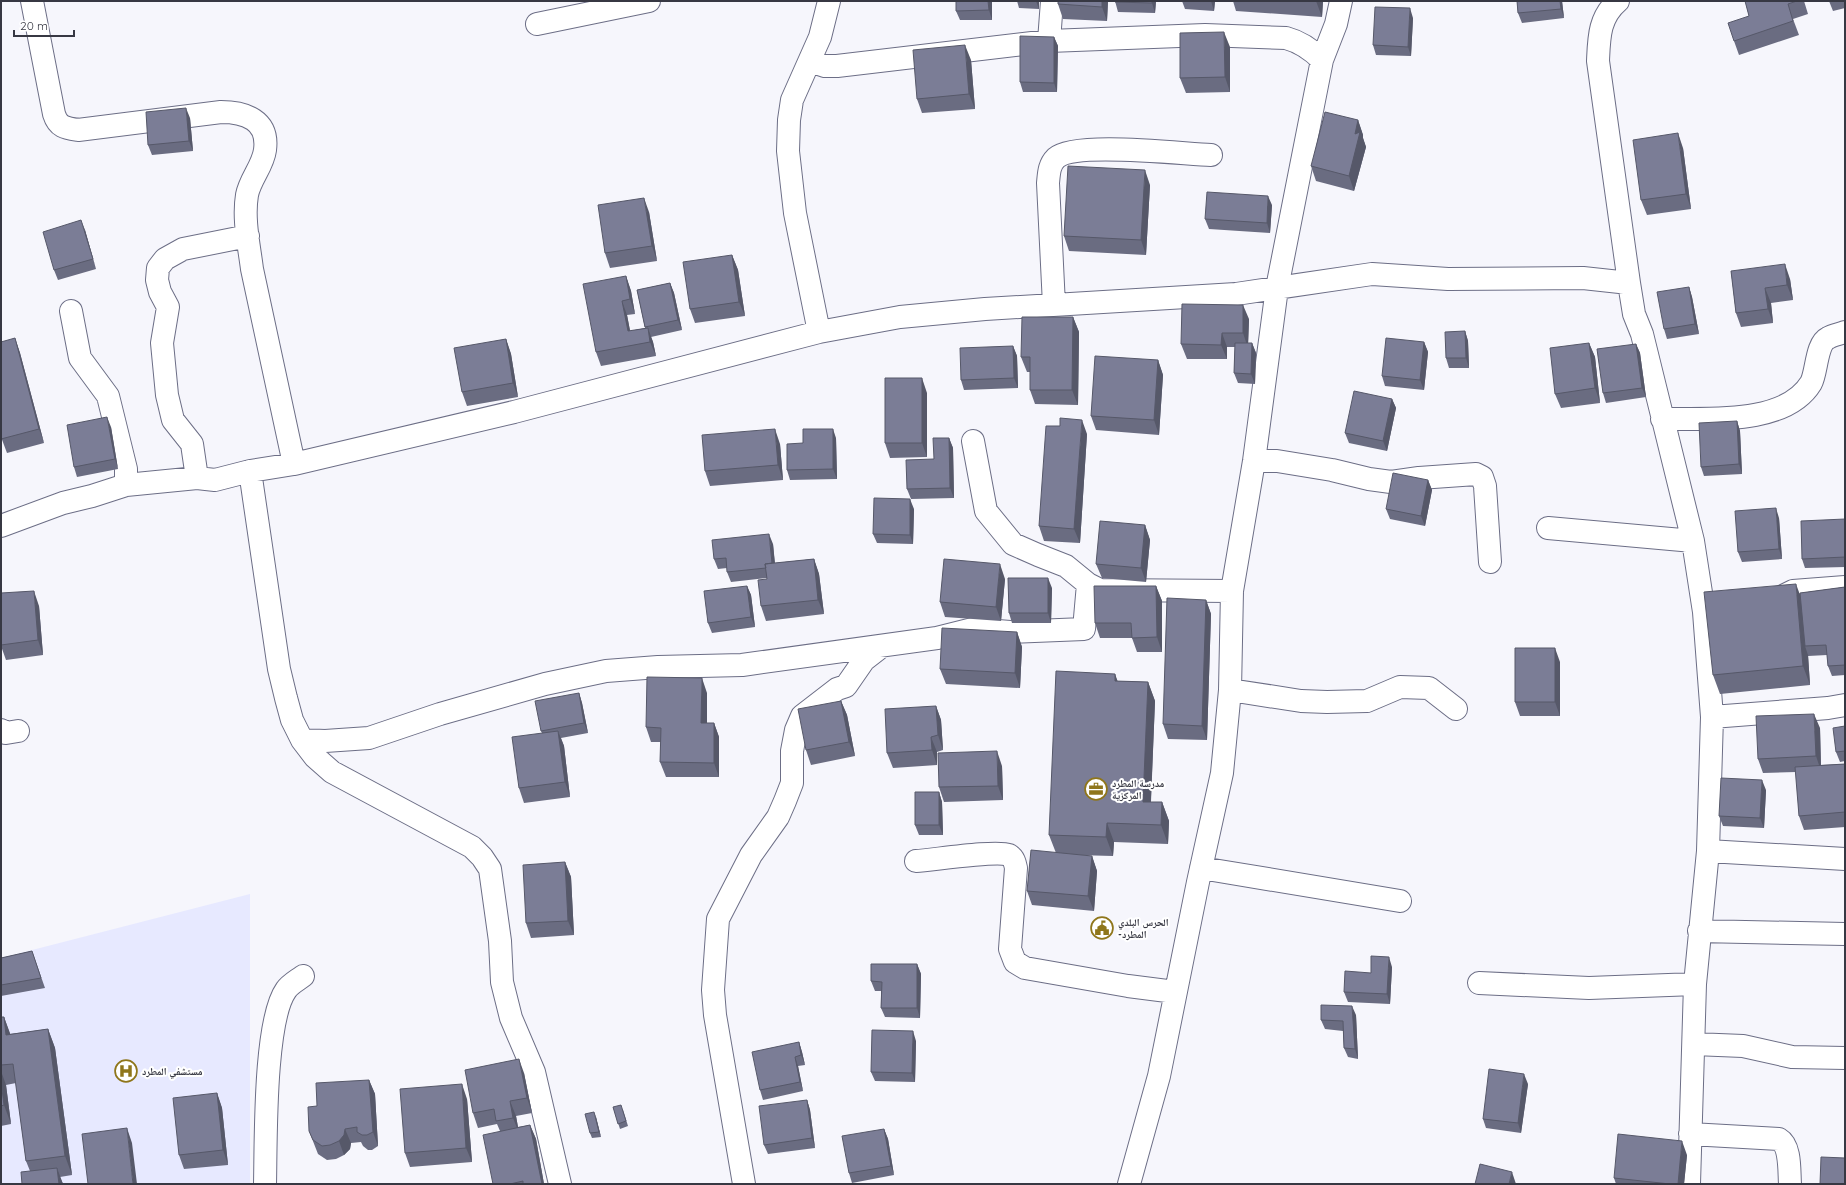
<svg xmlns="http://www.w3.org/2000/svg" width="1846" height="1185" font-family="Quicksand,'Noto Naskh Arabic',sans-serif">
	<style>
		.built { fill: #e7e9ff }
		.lines { fill: none; stroke-linecap: round; stroke-linejoin: round }
		.minor-casing { stroke: #6c6e86; stroke-width: 24 }
		.minor { stroke: #fff; stroke-width: 22 }
		.wall { fill: #6a6c81 }
		.shaded-wall { fill: #565869 }
		.building { fill: #7b7d96; stroke: #565869 }
		.labels { text-anchor: middle; dominant-baseline: central; stroke-width: 4; stroke-linejoin: round; paint-order: stroke }
		.poi-label { font-size: 10px; font-weight: bold; fill: #373843; stroke: #fff; text-anchor: start }
	</style>
	<rect width="100%" height="100%" fill="#f6f6fc"/>
	<path class="built" d="M250,894V1184H1V958Z"/>
	<g class="lines">
		<g class="minor-casing">
			<path id="minor" d="M32,1L54,114C58,127 65,128 78,130L221,112C245,112 269,120 265,150C263,166 250,179 247,195C243,219 249,245 252,269L294,464
				M1618,1C1599,17 1599,38 1598,61L1629,283
				M537,24L649,1
				M1049,41L1052,1
				M810,61L825,66H837L1049,41L1205,35L1286,38C1301,42 1311,49 1322,60
				M1054,305L1048,183C1049,173 1049,165 1056,158C1075,141 1182,154 1211,155
				M71,311L80,358L108,396L126,469V485
				M819,332L795,213L788,151L789,120L792,100L820,37L829,1
				M1662,419C1705,418 1785,426 1811,383C1817,372 1816,344 1828,338C1833,335 1840,334 1845,332
				M973,441L986,511L1013,544L1038,555L1066,566L1088,584L1100,590L1232,591
				M1254,461H1277L1332,470L1369,479L1391,482L1419,478L1476,474L1482,477L1485,486L1490,562
				M250,471L279,669L286,698L292,720L302,740L315,757L332,772L472,847L482,857L490,869L500,941L502,982L511,1018L534,1072L560,1184
				M197,478L192,444L173,420L167,395L162,343L168,307L160,292L157,280L158,268L165,259L183,249L248,236
				M1,526L63,503L92,496L126,485L197,478L215,480L250,471L294,464L514,412L819,332L900,317L985,309L1236,294L1372,274L1448,279L1583,278L1629,283L1634,314L1642,334L1693,541L1704,612L1712,717L1708,851L1695,984L1689,1184
				M1548,528L1693,541
				M1774,605L1783,596L1793,591L1845,587
				M1230,690L1301,701L1327,702L1367,701L1400,687L1429,688L1456,709
				M1712,717L1828,708L1845,705
				M1,730L6,733L18,731
				M302,740L325,741L369,738L440,714L545,684L606,671L658,667L742,665L937,638L973,629L1010,632L1084,629L1088,584
				M1708,851L1845,859
				M916,861C933,860 996,850 1009,855C1014,858 1015,863 1016,868L1010,949L1015,962L1025,968L1128,986L1175,992
				M1201,868L1400,901
				M1699,931L1845,934
				M1479,983L1589,988L1695,984
				M1694,1044L1743,1046L1792,1057L1845,1058
				M1690,1134L1779,1139C1791,1146 1789,1171 1790,1184
				M265,1184C266,1142 264,1021 286,990C290,984 298,980 303,976
				M744,1184L715,1015L713,990L718,919L751,855L778,817L785,801L792,783V751L796,730L802,716L837,689L846,686L864,660L882,646
				M1129,1184L1159,1076L1198,882L1222,773L1230,690L1232,591L1254,461L1277,288L1322,60L1336,24L1341,1"/>
		</g>
		<use href="#minor" class="minor"/>
	</g>
	<path class="wall" d="M956,1H1001V2H992V20H960L956,11Z
		M1017,1H1039V9L1019,8Z
		M1108,1L1107,21L1063,19L1058,4Z
		M1115,1H1156L1155,13L1118,12Z
		M1182,1H1215L1214,11L1185,9Z
		M1233,1H1323L1322,17L1236,11Z
		M1517,1H1562L1564,18L1522,23L1518,13Z
		M1745,1H1804L1808,14L1793,19L1799,35L1739,55L1734,41L1749,16Z
		M1829,1H1845V8L1833,11Z
		M1413,18L1411,56L1376,55L1373,45Z
		M1054,37L1058,46L1057,92H1023L1020,82Z
		M1230,47V92L1186,93L1180,78Z
		M971,60L975,109L922,113L917,99Z
		M190,118L193,151L152,155L148,145Z
		M1358,120L1363,135V138L1366,147L1354,191L1316,181L1311,166Z
		M1683,148L1691,209L1647,215L1641,200Z
		M1150,185L1146,255L1069,251L1064,236Z
		M1272,205L1270,233L1209,229L1205,219Z
		M649,212L657,261L610,268L605,253Z
		M85,230L96,269L58,280L54,270Z
		M732,255L738,270L745,316L695,323L690,309Z
		M1731,271L1790,279L1793,300L1771,303L1773,323L1741,327L1736,313Z
		M626,276L631,291L635,314L627,315L630,331L645,328L637,290L670,283L674,293L682,330L651,337L653,342L656,356L601,366L596,352Z
		M1689,287L1692,297L1699,334L1667,339L1664,329Z
		M1073,317L1079,332L1078,405L1035,404L1030,390V372H1027L1021,357Z
		M1249,319L1248,343H1252L1256,353L1255,384L1238,383L1234,373L1235,347H1227V359H1187L1181,344Z
		M1465,331L1468,341L1469,368H1449L1446,358Z
		M15,338L20,353L44,443L7,453L1,437Z
		M506,339L511,354L518,397L467,406L462,392Z
		M1424,342L1428,352L1424,390L1385,386L1382,376Z
		M1589,343L1595,357L1600,403L1561,408L1555,394Z
		M1636,344L1640,353L1646,397L1606,403L1603,393Z
		M1013,346L1017,356L1018,388L964,390L961,380Z
		M1158,360L1163,375L1159,435L1096,430L1091,416Z
		M927,393V457L890,458L885,443Z
		M1392,399L1396,408L1387,451L1349,443L1345,433Z
		M1737,421L1740,431L1742,474L1704,476L1701,467Z
		M111,427L118,469L77,477L74,467Z
		M1087,434L1080,543L1044,541L1039,526Z
		M836,438L837,479L790,480L787,470L803,443Z
		M949,438L953,448L954,498L911,499L907,489L934,459Z
		M780,444L783,480L710,486L705,471Z
		M1428,480L1432,490L1425,526L1390,519L1386,509Z
		M914,509L913,544L877,543L873,534Z
		M1779,518L1782,559L1742,562L1738,552Z
		M1845,519V567L1805,568L1802,559Z
		M1145,525L1150,540L1146,582L1102,578L1096,564Z
		M773,544L775,563L814,559L819,574L824,614L766,621L761,606L767,578L731,582L727,572V568L718,569L714,559Z
		M1005,579L1001,621L945,617L940,602Z
		M747,586L751,595L755,627L712,633L708,623Z
		M1156,586L1162,601V652H1137L1132,638H1100L1095,623Z
		M1845,587V675L1832,676L1828,666L1827,655L1808,656V655L1810,685L1720,694L1713,675L1800,593Z
		M1052,588L1051,623H1012L1009,613Z
		M1,593L39,606L43,655L6,660L1,646Z
		M1206,600L1211,614L1207,740L1168,739L1163,724Z
		M1017,632L1022,647L1020,688L946,684L940,669Z
		M1560,662V716H1520L1515,702Z
		M1115,674L1117,681L1148,682L1155,701L1151,802H1162L1169,821L1168,844L1114,842L1113,856L1076,855L1092,856L1097,871L1094,911L1032,905L1027,891L1056,853L1049,835Z
		M579,693L582,703L588,733L561,738L564,746L570,797L524,803L519,788L542,733L541,731Z
		M707,693V723H714L719,737V777H666L660,762L661,742H651L646,727Z
		M841,701L847,715L855,756L811,765L806,750Z
		M936,706L941,720L943,750L937,752V765L893,768L887,753Z
		M1845,726V761L1840,762L1836,752Z
		M1820,728L1821,765L1845,764V827L1804,830L1799,816L1796,772L1763,773L1758,759Z
		M1002,766L1003,800L944,802L939,787Z
		M1766,790L1764,828L1723,826L1719,816Z
		M939,792L942,802L943,835H919L915,825Z
		M565,862L571,877L574,935L531,938L526,923Z
		M32,951L45,988L1,996V958Z
		M917,964L921,974L920,1018L885,1017L881,1008V991H875L871,981Z
		M1392,967L1390,1004L1348,1002L1344,992Z
		M1356,1015L1358,1059L1348,1057L1344,1048L1343,1031L1325,1029L1321,1020Z
		M1,1017H4L10,1034L48,1029L55,1048L72,1175L60,1177L63,1184H22L30,1171L26,1161L16,1083L6,1085L11,1124L1,1126Z
		M916,1041L915,1082L875,1081L871,1072Z
		M799,1042L802,1052L805,1065L798,1066L803,1091L763,1100L760,1090Z
		M524,1073L532,1113L516,1116L518,1127L530,1125L536,1139L544,1184H493L500,1131L497,1124L478,1128L473,1113Z
		M369,1080L375,1094L378,1146L372,1150H368L363,1146L361,1142L351,1143L350,1149L344,1155L336,1159L327,1160L318,1154L309,1131L317,1106Z
		M1528,1084L1521,1133L1486,1128L1483,1119Z
		M217,1093L222,1108L228,1165L184,1169L179,1155Z
		M467,1099L472,1162L410,1167L405,1153Z
		M807,1100L810,1110L815,1148L768,1154L764,1145Z
		M613,1107L623,1110L628,1126L620,1129Z
		M596,1117L601,1137L592,1138L590,1133Z
		M884,1129L888,1139L894,1175L852,1183L849,1173Z
		M1687,1155L1684,1184H1616L1614,1178Z"/>
	<path class="shaded-wall" d="M988,1H991L992,2V20L989,10Z
		M1036,1H1039V9Z
		M1102,1H1108L1107,21L1102,7Z
		M1152,1H1156L1155,13L1152,3Z
		M1211,1H1215L1214,11Z
		M1316,1H1323L1322,17Z
		M1560,1H1562L1564,18L1561,9Z
		M1410,8L1413,18L1411,56L1408,47Z
		M1224,32L1230,47V92L1225,77Z
		M1054,37L1058,46L1057,92L1054,83Z
		M965,45L971,60L975,109L969,94Z
		M186,108L190,118L193,151L189,141Z
		M1358,120L1363,135V138L1366,147L1354,191L1349,176L1355,134Z
		M1678,133L1683,148L1691,209L1686,194Z
		M1145,170L1150,185L1146,255L1141,240Z
		M1268,196L1272,205L1270,233L1267,223Z
		M644,198L649,212L657,261L652,246Z
		M81,220L85,230L96,269L93,259Z
		M732,255L738,270L745,316L739,302Z
		M1785,264L1790,279L1793,300L1787,285Z
		M626,276L631,291L635,314L630,299Z
		M670,283L674,293L682,330L678,320Z
		M1689,287L1692,297L1699,334L1695,324Z
		M1765,288L1771,303L1773,323L1768,309Z
		M622,301L627,315L633,346L628,331Z
		M1243,305L1249,319L1248,348L1243,333Z
		M1073,317L1079,332L1078,405L1072,390Z
		M648,328L653,342L656,356L650,342Z
		M1465,331L1468,341L1469,368L1466,358Z
		M1222,333L1227,347V359L1221,345Z
		M15,338L20,353L44,443L39,429Z
		M506,339L511,354L518,397L513,383Z
		M1424,342L1428,352L1424,390L1420,380Z
		M1252,343L1256,353L1255,384L1251,374Z
		M1589,343L1595,357L1600,403L1595,388Z
		M1636,344L1640,353L1646,397L1642,388Z
		M1013,346L1017,356L1018,388L1014,378Z
		M1158,360L1163,375L1159,435L1154,420Z
		M922,378L927,393V457L922,443Z
		M1392,399L1396,408L1387,451L1383,441Z
		M107,417L111,427L118,469L115,459Z
		M1082,420L1087,434L1080,543L1074,529Z
		M1737,421L1740,431L1742,474L1739,464Z
		M775,429L780,444L783,480L778,465Z
		M833,429L836,438L837,479L833,469Z
		M949,438L953,448L954,498L950,488Z
		M1428,480L1432,490L1425,526L1421,516Z
		M910,499L914,509L913,544L910,535Z
		M1776,508L1779,518L1782,559L1779,549Z
		M1145,525L1150,540L1146,582L1141,568Z
		M769,534L773,544L776,577L773,567Z
		M814,559L819,574L824,614L818,600Z
		M1000,564L1005,579L1001,621L996,607Z
		M1048,578L1052,588L1051,623L1048,613Z
		M1796,584L1803,603L1805,646L1808,655L1810,685L1803,666Z
		M747,586L751,595L755,627L751,617Z
		M1156,586L1162,601V652L1157,637Z
		M34,591L39,606L43,655L38,640Z
		M1206,600L1211,614L1207,740L1202,726Z
		M1017,632L1022,647L1020,688L1015,673Z
		M1555,648L1560,662V716L1555,702Z
		M1115,674L1122,693L1115,681Z
		M702,678L707,693V737L701,723Z
		M1148,682L1155,701L1150,821L1143,802Z
		M579,693L582,703L588,733L584,723Z
		M841,701L847,715L855,756L849,742Z
		M936,706L941,720L943,750L938,735Z
		M1814,714L1820,728L1821,771L1816,756Z
		M714,723L719,737V777L714,763Z
		M558,731L564,746L570,797L565,782Z
		M931,737L937,752V765L932,750Z
		M997,751L1002,766L1003,800L998,786Z
		M1762,780L1766,790L1764,828L1760,818Z
		M939,792L942,802L943,835L939,825Z
		M1162,802L1169,821L1168,844L1161,825Z
		M1107,823L1114,842L1113,856L1106,837Z
		M1092,856L1097,871L1094,911L1088,896Z
		M565,862L571,877L574,935L568,921Z
		M1389,957L1392,967L1390,1004L1387,994Z
		M917,964L921,974L920,1018L917,1008Z
		M1352,1006L1356,1015L1358,1059L1355,1049Z
		M4,1017L11,1036L6,1035Z
		M48,1029L55,1048L72,1175L65,1156Z
		M913,1031L916,1041L915,1082L912,1073Z
		M799,1042L802,1052L805,1065L801,1055Z
		M795,1057L798,1066L803,1091L800,1082Z
		M519,1059L524,1073L532,1113L527,1098Z
		M1,1071L6,1085L11,1124L4,1105L1,1082Z
		M1524,1074L1528,1084L1521,1133L1518,1123Z
		M369,1080L375,1094L378,1146L373,1132Z
		M462,1084L467,1099L472,1162L466,1148Z
		M217,1093L222,1108L228,1165L223,1150Z
		M807,1100L810,1110L815,1148L812,1138Z
		M510,1101L516,1116L519,1133L513,1118Z
		M594,1112L596,1117L601,1137L599,1132Z
		M530,1125L536,1139L544,1184H542Z
		M127,1128L132,1143L137,1184H133Z
		M345,1129L351,1143L350,1149L344,1155L339,1141Z
		M884,1129L888,1139L894,1175L891,1166Z
		M1682,1141L1687,1155L1684,1184H1678Z
		M57,1168L63,1184H59Z
		M1512,1172L1516,1184H1509Z"/>
	<path class="building" d="M956,1H988L989,10L956,11Z
		M1058,1H1102V7L1058,4Z
		M1115,1H1152V3L1115,2Z
		M1517,1H1560L1561,9L1518,13Z
		M1745,1H1797L1788,4L1793,21L1734,41L1728,23L1749,16Z
		M1375,7L1410,8L1408,47L1373,45Z
		M1224,32L1225,77L1180,78V33Z
		M1020,36L1054,37V83L1020,82Z
		M965,45L969,94L917,99L913,50Z
		M186,108L189,141L148,145L146,112Z
		M1325,112L1358,120L1355,134L1360,132L1349,176L1311,166Z
		M1678,133L1686,194L1641,200L1633,140Z
		M1068,166L1145,170L1141,240L1064,236Z
		M1207,192L1268,196L1267,223L1205,219Z
		M644,198L652,246L605,253L598,205Z
		M81,220L93,259L54,270L43,232Z
		M732,255L739,302L690,309L683,262Z
		M1785,264L1787,285L1765,288L1768,309L1736,313L1731,271Z
		M626,276L630,299L622,301L628,331L648,328L650,342L596,352L583,284Z
		M670,283L678,320L645,327L637,290Z
		M1689,287L1695,324L1664,329L1657,292Z
		M1182,304L1243,305V333H1222L1221,345L1181,344Z
		M1022,317H1073L1072,390H1030V357H1021Z
		M1465,331L1466,358H1446L1445,332Z
		M15,338L39,429L1,439V342Z
		M1386,338L1424,342L1420,380L1382,376Z
		M506,339L513,383L462,392L454,348Z
		M1235,343H1252L1251,374L1234,373Z
		M1589,343L1595,388L1555,394L1550,348Z
		M1636,344L1642,388L1603,393L1597,349Z
		M1013,346L1014,378L961,380L960,348Z
		M1095,356L1158,360L1154,420L1091,416Z
		M885,378H922V443H885Z
		M1354,391L1392,399L1383,441L1345,433Z
		M107,417L115,459L74,467L67,425Z
		M1060,418L1082,420L1074,529L1039,526L1046,426H1060Z
		M1737,421L1739,464L1701,467L1699,423Z
		M775,429L778,465L705,471L702,435Z
		M803,429H833V469L787,470V444L803,443Z
		M933,438H949L950,488L907,489L906,460L934,459Z
		M1393,473L1428,480L1421,516L1386,509Z
		M874,498L910,499V535L873,534Z
		M1776,508L1779,549L1738,552L1735,511Z
		M1845,519V557L1802,559L1801,521Z
		M1100,521L1145,525L1141,568L1096,564Z
		M769,534L772,563L765,564L766,568L727,572L726,558L714,559L712,540Z
		M814,559L818,600L761,606L758,580L767,579L765,564Z
		M944,559L1000,564L996,607L940,602Z
		M1008,578H1048V613H1009Z
		M1796,584L1803,666L1713,675L1704,592Z
		M747,586L751,617L708,623L704,591Z
		M1094,586H1156L1157,637L1132,638L1131,623H1095Z
		M1845,587V665L1828,666L1826,645L1805,646L1800,593Z
		M34,591L38,640L1,645V593Z
		M1167,598L1206,600L1202,726L1163,724Z
		M942,628L1017,632L1015,673L940,669Z
		M1515,648H1555V702H1515Z
		M1056,671L1115,674V681L1148,682L1143,802H1162L1161,825L1107,823L1106,837L1049,835Z
		M647,677L702,678L701,723H714V763L660,762L661,728L646,727Z
		M579,693L584,723L541,731L535,701Z
		M841,701L849,742L806,750L798,709Z
		M936,706L938,735L931,737L932,750L887,753L885,709Z
		M1814,714L1816,756L1758,759L1756,716Z
		M1845,726V751L1836,752L1833,728Z
		M558,731L565,782L519,788L512,737Z
		M997,751L998,786L939,787L938,753Z
		M1845,764V812L1799,816L1795,767Z
		M1721,778L1762,780L1760,818L1719,816Z
		M915,792H939V825H915Z
		M1031,850L1092,856L1088,896L1027,891Z
		M565,862L568,921L526,923L523,865Z
		M32,951L41,978L1,985V958Z
		M1371,956L1389,957L1387,994L1344,992L1345,971L1371,973Z
		M871,964H917V1008H881L882,982L871,981Z
		M1321,1005L1352,1006L1355,1049L1344,1048L1343,1021L1321,1020Z
		M1,1017H4L6,1035L48,1029L65,1156L26,1161L13,1064L1,1065Z
		M872,1030L913,1031L912,1073L871,1072Z
		M799,1042L801,1055L795,1057L800,1082L760,1090L752,1052Z
		M519,1059L527,1098L510,1101L513,1118L496,1121L494,1109L473,1113L465,1070Z
		M1489,1069L1524,1074L1518,1123L1483,1119Z
		M369,1080L373,1132L367,1135H362L357,1132V1127L345,1129L344,1135L339,1141L330,1145L322,1146L313,1140L309,1131L308,1107L317,1106L316,1083Z
		M1,1082L4,1105L1,1106Z
		M462,1084L466,1148L405,1153L400,1089Z
		M217,1093L223,1150L179,1155L173,1098Z
		M807,1100L812,1138L764,1145L759,1106Z
		M621,1105L626,1121L618,1124L613,1107Z
		M594,1112L599,1132L590,1133L585,1114Z
		M530,1125L542,1184H523V1181L510,1184H493L483,1135Z
		M127,1128L133,1184H88L82,1134Z
		M884,1129L891,1166L849,1173L842,1136Z
		M1618,1134L1682,1141L1678,1184H1670L1614,1178Z
		M1821,1157L1845,1158V1184H1820Z
		M1480,1164L1512,1172L1509,1184H1475Z
		M57,1168L59,1184H22L21,1172Z"/>
	<defs>
		<g id="office-ring" transform="scale(1.15)"><circle r="9.5" fill="#fff" stroke="#8f761b" stroke-width="1.5"/><path d="M-6-3h4V-5.5h4V-3h4V5H-6ZM-1-4.5V-3h2v-1.5ZM-6 0V1H6V0Z" fill="#8f761b"/></g>
		<g id="civic-ring" transform="scale(1.15)"><circle r="9.5" fill="#fff" stroke="#8f761b" stroke-width="1.5"/><path d="M-.6-6.5H3V-4.5H.6V-3L4-1V1h2V6H-6V1h2V-1L-.6-3ZM-1.2 2.5V6h2.4V2.5Z" fill="#8f761b"/></g>
		<g id="hospital-ring" transform="scale(1.15)"><circle r="9.5" fill="#fff" stroke="#8f761b" stroke-width="1.5"/><path d="M-5-5h3v3.5h4V-5h3V5h-3V1.5h-4V5h-3Z" fill="#8f761b"/></g>
	</defs>
	<g fill-rule="evenodd">
		<use href="#office-ring" x="1096" y="789"/>
		<use href="#civic-ring" x="1102" y="928"/>
		<use href="#hospital-ring" x="126" y="1071"/>
	</g>
	<g class="labels">
		<g class="poi-label">
			<text x="1112" y="783">مدرسة المطرد<tspan x="1112" dy="12">المركزية</tspan></text>
			<text x="1118" y="922">الحرس البلدي<tspan x="1118" dy="12">-المطرد</tspan></text>
			<text x="142" y="1071">مستشفي المطرد</text>
		</g>
	</g>
	<rect width="1846" height="1185" fill="none" stroke="#373843" stroke-width="4"/>
	<path d="M14 30v6h60v-6" fill="none" stroke="#373843" stroke-width="2"/>
	<text x="20" y="30" font-size="12" fill="#373843" stroke="#ffffff" stroke-width="3" paint-order="stroke">20 m</text>
</svg>
